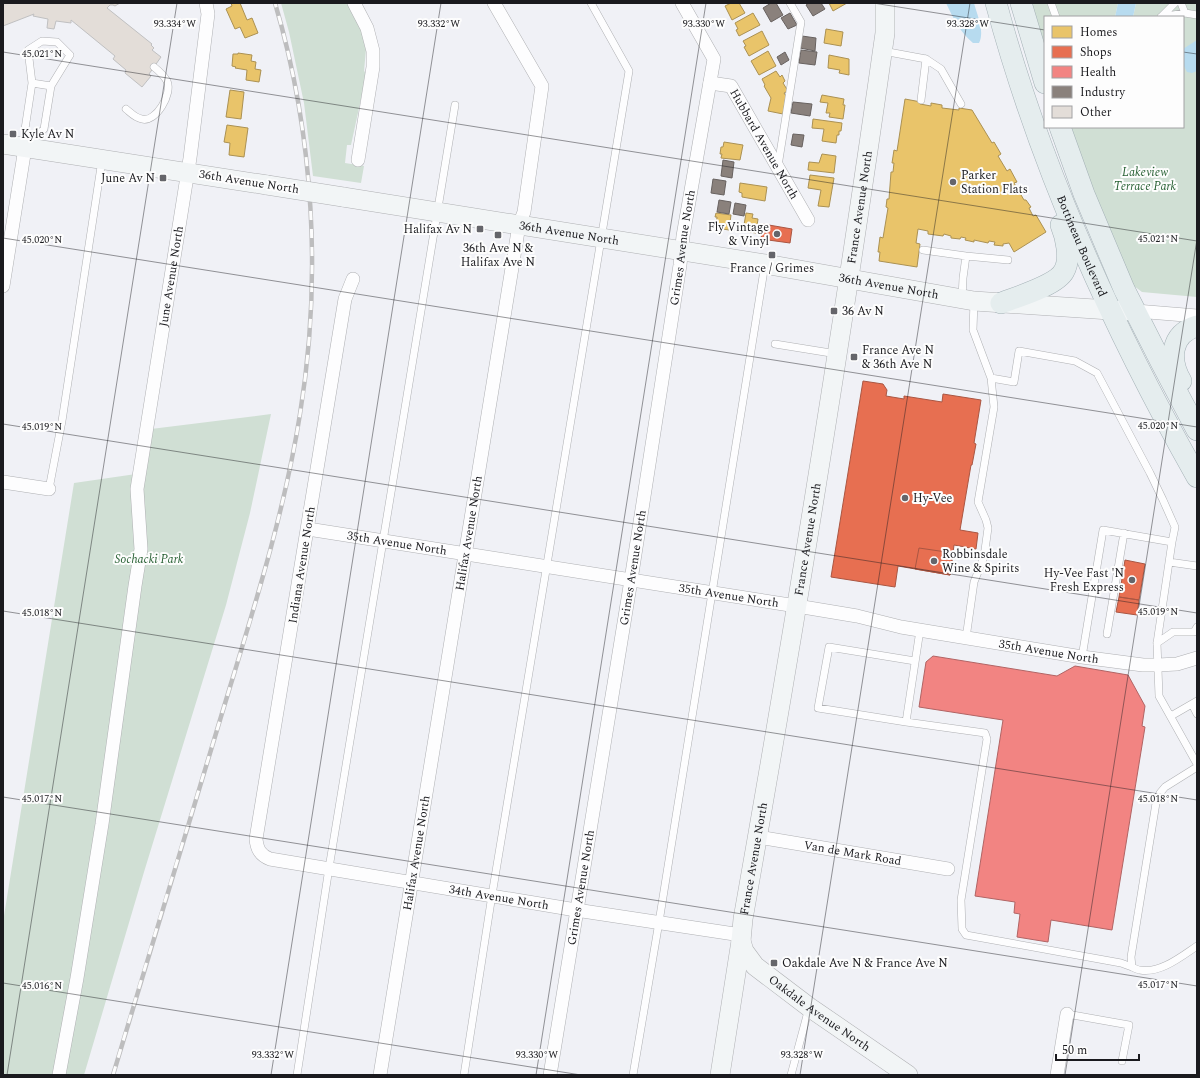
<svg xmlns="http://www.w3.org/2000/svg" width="1200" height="1078" font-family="Spectral,serif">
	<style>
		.green { fill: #d0dfd4 }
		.water { fill: #b7dbef }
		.homes { fill: #e9c46a; stroke: #ab9153 }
		.shops { fill: #e76f51; stroke: #aa5642 }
		.health { fill: #f28482; stroke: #b16464 }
		.industry { fill: #8a817c; stroke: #686260 }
		.building { fill: #e3ddd8; stroke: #c0c0c1 }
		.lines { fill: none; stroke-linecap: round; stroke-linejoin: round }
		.lane-casing { stroke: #afb0b3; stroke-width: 8 }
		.street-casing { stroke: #afb0b3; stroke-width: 14 }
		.secondary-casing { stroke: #afb0b3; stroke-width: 20 }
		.primary-casing { stroke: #a3b0b5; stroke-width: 22 }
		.lane { stroke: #fdfdfe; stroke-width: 7 }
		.street { stroke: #fdfdfe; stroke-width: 13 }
		.secondary { stroke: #f2f5f6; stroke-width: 19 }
		.primary { stroke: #e5edee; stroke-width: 21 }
		.rail-casing { stroke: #bdbdbe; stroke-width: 4.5 }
		.rail { stroke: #fdfdfd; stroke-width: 3; stroke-dasharray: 9; stroke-linecap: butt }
		.secondary-bridge-casing { stroke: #afb0b3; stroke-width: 20; stroke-linecap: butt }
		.secondary-bridge { stroke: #f2f5f6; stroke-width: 19 }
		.ticks { fill: none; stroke: #1a1a1e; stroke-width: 1; stroke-opacity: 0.45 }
		.poi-dot { fill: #65656a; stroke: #fdfdfd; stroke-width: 1.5 }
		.labels { text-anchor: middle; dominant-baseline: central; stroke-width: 4; stroke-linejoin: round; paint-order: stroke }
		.poi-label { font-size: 12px; fill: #1a1a1e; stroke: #fdfdfd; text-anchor: start }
		.street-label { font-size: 12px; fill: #1a1a1e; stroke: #fdfdfd }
		.park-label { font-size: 12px; font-style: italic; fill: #286134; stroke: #fdfdfd }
		.ticks-label { font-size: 10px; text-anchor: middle; fill: #1a1a1e; stroke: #fdfdfd; stroke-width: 4; stroke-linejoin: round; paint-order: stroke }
	</style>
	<rect width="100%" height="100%" fill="#f0f1f6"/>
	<path class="green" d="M281,3H347L365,35L366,49L364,71L367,74L364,85L351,145H347L345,163L364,166L361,183L313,176L304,103L289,32Z
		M1028,3H1118L1115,17H1045V58Z
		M1136,3H1197V297L1142,292L1134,286L1129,280L1068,127H1183V17H1133Z
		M271,414L250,513L226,605L144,872L84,1075H3V922L74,483L136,474L151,429Z"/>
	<path class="water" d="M946,3H974C977,15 985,31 979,43H973C960,32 953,18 946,3Z
		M1118,3H1136L1133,17H1115Z
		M1197,40V71L1192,73L1187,72L1184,66L1183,49Z"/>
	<path class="homes" d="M231,3H240L247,20L252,18L258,33L245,38L240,27L235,29L226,9L232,6Z
		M731,3H739L745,13L732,20L725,6Z
		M829,3H847L833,11Z
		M753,13L760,25L739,36L736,30L738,29L735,23Z
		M826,29L843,32L841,46L824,43Z
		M762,31L769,45L749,56L744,47L746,46L743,41Z
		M768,51L776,66L759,75L751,61Z
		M238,53L252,55L251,61L256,62L255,69L261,70L259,82L246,80L247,70L235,68L236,67L232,66L233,54H238Z
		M829,55L849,59V75L839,73L840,70L828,68Z
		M776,71L780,77L782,75L785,81L783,83L788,91L784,93L786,96L783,114L768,111L771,98L764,86L765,85L762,79Z
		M230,90L244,92L241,119L226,117Z
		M822,95L844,99L843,105H845L843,119L829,117L830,113H826L828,103L820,102Z
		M905,99L921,102L920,104L931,106V103L942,105V108L959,110V108L972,110L992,143L994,142L1001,154L998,156L1007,171L1010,169L1017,182L1014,183L1024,200H1026L1031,207L1029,208L1033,216L1036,215L1046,232L1014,252L1009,243L1003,244V246L994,245L995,242L989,241L988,243L974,240V242L965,240L966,238L961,237L960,239L951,238V236L944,234L943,236L928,234V231L918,229L916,243L920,244L917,267L879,261L880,252H878L880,237L883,238L888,208L886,207L887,199H889L891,172H893L894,163H892L894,150L897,151Z
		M813,119L842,123L841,131H839V135H837L836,143L822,141L824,129L812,128Z
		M227,125L248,128L244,157L229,155L230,143L224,142Z
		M724,142L743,145L740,160L721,158L722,154H720L721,147H723Z
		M822,154L836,156L834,173L808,170L809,162L819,163Z
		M810,175L834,178L829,207L818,206L821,190L808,188Z
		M740,183L767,187L765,201L742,197V193L739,192Z
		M716,213L731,215L729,230L716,228L717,217H715Z
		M746,213L753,214L752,218L758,219L756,233L743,231Z"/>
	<path class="shops" d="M763,224L792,229L790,243L761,239Z
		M863,381L883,384L887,390L886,396L904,399V396L942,402L943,394L981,400L974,443L976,444L972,465H971L960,530L978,533L976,549L954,545L950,575L898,566L895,587L831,577Z
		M919,548L953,553L950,575L915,569Z
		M1125,560L1145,564L1139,600L1119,597Z
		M1119,597L1139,600L1137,615L1116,612Z"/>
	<path class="health" d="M933,656L1057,676L1075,666L1128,675L1145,706L1142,726L1145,727L1112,930L1051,920L1048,942L1017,937L1020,914L1014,913L1015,902L975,896L1003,720L919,707L926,662Z"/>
	<path class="industry" d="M771,3H776L783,15L771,22L763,8Z
		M809,3H821L825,9L813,16L806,5Z
		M790,13L797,25L788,29L781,18Z
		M802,36L816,38L815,51L800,48Z
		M801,50L817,52L815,65L799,63Z
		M785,52L789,60L781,65L777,57Z
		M793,102L812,104L810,116L791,113Z
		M793,134L804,135L802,147L791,145Z
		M723,160L734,162L732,178L721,176Z
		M713,179L726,181L724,195L711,193Z
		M719,200L731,202L729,214L717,212Z
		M735,203L746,205L744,216L733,214Z"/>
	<path class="building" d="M3,3H120L115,6L113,5H110L107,8L152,44L151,45L154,48L152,50L161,57L149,74L151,76L142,87L125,73L126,70L113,59L115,56L71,20V23L56,21L54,29L47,28L48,19L33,16L34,14L3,26Z"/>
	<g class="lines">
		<g class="lane-casing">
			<path id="lane" d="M1051,3L1056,17
				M1181,3L1185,13
				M1161,17L1185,13L1197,15
				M1161,17L1175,3
				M883,51L926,59L921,100
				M926,59L941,69L961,104
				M32,83L51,86
				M126,109C131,113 135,118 142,119C156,123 173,93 167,81C164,76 159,71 154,67
				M26,146L44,129L51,86L70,55L57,42L42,41L28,50L32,83L25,129L32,139
				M778,166L801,22L790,3
				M923,250L966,256L1008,260
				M962,298L963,278L966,256
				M775,344L837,354
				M991,378L1014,382L1019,351L1075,361L1097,373L1150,473L1163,500L1175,527L1172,542L1103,530L1082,657
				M49,489L62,421L102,160
				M1172,542L1157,643L1159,696L1197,764
				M1169,562L1197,566
				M920,630L906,722L985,733L987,739L961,900L962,929L966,935L1121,963L1132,967
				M1107,634L1124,533
				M966,638L974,582L984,557L988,528L986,520L978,502L994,407L991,378L973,330L974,301
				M1157,643L1173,632H1194L1197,627
				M1192,704L1197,714
				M1171,716L1197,701
				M906,722L818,708L829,647L915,661
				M1197,767L1165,787L1160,793L1156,803L1131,957L1132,967C1134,968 1138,970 1140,970C1160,974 1182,956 1197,946
				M1067,1014L1129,1025L1122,1061
				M297,1075L329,868L455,105
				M464,1075L492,895L629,71L591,3
				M633,1075L659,922L765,264
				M791,1075L809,1008"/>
		</g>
		<g class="street-casing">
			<g id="street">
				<path d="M354,3L367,28L373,51V67L358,160"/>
				<path id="s1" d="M710,83L731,86L808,220"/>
				<path id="s2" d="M353,279L345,299L256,839C257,849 260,855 270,859L576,910L741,935"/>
				<path d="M3,286L25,148"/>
				<path d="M1136,311L1197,316"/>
				<path d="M3,482L49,489"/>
				<path id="s3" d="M308,529L809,608L857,616L901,627L1082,657L1143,665H1158L1177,664L1197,658"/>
				<path id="s4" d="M758,837L948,869"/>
				<path id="s5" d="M59,1075L77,978L102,824L135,586L141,549L137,489L190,158L208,14L206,3"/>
				<path id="s6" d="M380,1075L519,225L524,212L542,86L494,3"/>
				<path id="s7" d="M550,1075L631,580L680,265L683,236L714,59L682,3"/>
				<path d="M1057,1075L1067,1014"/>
			</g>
		</g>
		<g class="secondary-casing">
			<g id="secondary">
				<path d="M3,144L267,185"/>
				<path id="s8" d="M343,197L765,264L974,301L1125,311"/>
				<path id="s9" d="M741,941L744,951L755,966L809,1007L908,1075"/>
				<path id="s10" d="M720,1075L741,941L743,919C795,625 843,329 885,33V3"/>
			</g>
		</g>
		<g class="primary-casing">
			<g id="primary">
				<path id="s11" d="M996,3C1041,170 1112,327 1197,477"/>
				<path d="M1021,3L1045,83"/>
				<path d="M1060,127L1084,194L1124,289L1161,362L1197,430"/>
				<path d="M1001,303C1017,297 1057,285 1064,271C1071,259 1066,237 1061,225"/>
				<path d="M1181,381C1169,360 1170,334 1197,326"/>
			</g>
		</g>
		<use href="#lane" class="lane"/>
		<use href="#street" class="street"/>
		<use href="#secondary" class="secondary"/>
		<use href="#primary" class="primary"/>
		<g class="rail-casing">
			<path id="rail" d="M113,1075C147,960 182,845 217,730C248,626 283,522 300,414C322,279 314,135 275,3"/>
		</g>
		<use href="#rail" class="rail"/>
		<g class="secondary-bridge-casing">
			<path id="secondary-bridge" d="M267,185L343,197"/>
		</g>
		<use href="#secondary-bridge" class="secondary-bridge"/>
	</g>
	<path class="ticks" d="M873,3L1045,30M3,52L1197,241M1183,52L1197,54M3,238L1197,427M3,424L1197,613M3,611L1197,800M3,797L1197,986M3,983L581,1075M7,1075L177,3M271,1075L441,3M536,1075L706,3M800,1075L970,3M1065,1075L1197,239"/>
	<g class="poi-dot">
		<rect x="9" y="130" width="8" height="8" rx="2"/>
		<rect x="159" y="174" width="8" height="8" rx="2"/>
		<circle cx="953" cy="182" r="4"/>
		<rect x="476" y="225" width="8" height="8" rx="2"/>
		<circle cx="777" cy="234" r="4"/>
		<rect x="494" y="231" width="8" height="8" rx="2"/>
		<rect x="768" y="251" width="8" height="8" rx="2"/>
		<rect x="830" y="307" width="8" height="8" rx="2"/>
		<rect x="850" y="353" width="8" height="8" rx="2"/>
		<circle cx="905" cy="498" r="4"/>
		<circle cx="934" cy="561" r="4"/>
		<circle cx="1132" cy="580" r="4"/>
		<rect x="770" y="959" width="8" height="8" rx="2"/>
	</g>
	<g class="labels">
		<g class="poi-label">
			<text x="21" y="134">Kyle Av N</text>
			<text x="961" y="175">Parker<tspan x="961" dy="14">Station Flats</tspan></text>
			<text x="155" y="178" text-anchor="end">June Av N</text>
			<text x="769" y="227" text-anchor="end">Fly Vintage<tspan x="769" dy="14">&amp; Vinyl</tspan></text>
			<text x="472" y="229" text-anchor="end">Halifax Av N</text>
			<text x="498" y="248" text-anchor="middle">36th Ave N &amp;<tspan x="498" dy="14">Halifax Ave N</tspan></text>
			<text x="772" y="268" text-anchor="middle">France / Grimes</text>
			<text x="842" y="311">36 Av N</text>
			<text x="862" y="350">France Ave N<tspan x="862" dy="14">&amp; 36th Ave N</tspan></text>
			<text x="913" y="498">Hy-Vee</text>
			<text x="942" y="554">Robbinsdale<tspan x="942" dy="14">Wine &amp; Spirits</tspan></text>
			<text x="1124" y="573" text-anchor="end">Hy-Vee Fast 'N<tspan x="1124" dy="14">Fresh Express</tspan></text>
			<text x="782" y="963">Oakdale Ave N &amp; France Ave N</text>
		</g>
		<g class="street-label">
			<text stroke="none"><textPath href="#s1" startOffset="88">Hubbard Avenue North</textPath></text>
			<text transform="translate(249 182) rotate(9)">36th Avenue North</text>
			<text stroke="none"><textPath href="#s10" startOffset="879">France Avenue North</textPath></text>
			<text stroke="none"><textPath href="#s8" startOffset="229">36th Avenue North</textPath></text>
			<text stroke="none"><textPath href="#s11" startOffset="258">Bottineau Boulevard</textPath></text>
			<text stroke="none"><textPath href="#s7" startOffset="838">Grimes Avenue North</textPath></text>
			<text stroke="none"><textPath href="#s5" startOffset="808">June Avenue North</textPath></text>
			<text stroke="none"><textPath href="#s8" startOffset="553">36th Avenue North</textPath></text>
			<text stroke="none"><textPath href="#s6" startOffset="549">Halifax Avenue North</textPath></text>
			<text stroke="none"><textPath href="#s10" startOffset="543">France Avenue North</textPath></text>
			<text stroke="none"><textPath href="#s3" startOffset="90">35th Avenue North</textPath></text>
			<text transform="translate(302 565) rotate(-81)">Indiana Avenue North</text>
			<text stroke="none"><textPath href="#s7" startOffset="514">Grimes Avenue North</textPath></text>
			<text stroke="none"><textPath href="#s3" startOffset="426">35th Avenue North</textPath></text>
			<text stroke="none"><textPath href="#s3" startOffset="751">35th Avenue North</textPath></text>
			<text stroke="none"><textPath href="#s6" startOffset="225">Halifax Avenue North</textPath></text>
			<text stroke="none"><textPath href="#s4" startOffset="96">Van de Mark Road</textPath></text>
			<text stroke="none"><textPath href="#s10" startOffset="219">France Avenue North</textPath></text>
			<text stroke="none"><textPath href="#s7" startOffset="190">Grimes Avenue North</textPath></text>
			<text stroke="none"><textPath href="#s2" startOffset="827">34th Avenue North</textPath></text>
			<text stroke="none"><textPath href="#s9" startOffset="109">Oakdale Avenue North</textPath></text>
		</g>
		<g class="park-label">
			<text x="1145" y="172">Lakeview<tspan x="1145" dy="14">Terrace Park</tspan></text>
			<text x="149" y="559">Sochacki Park</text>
		</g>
	</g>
	<g class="ticks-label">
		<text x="175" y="27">93.334°W</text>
		<text x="439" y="27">93.332°W</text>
		<text x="704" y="27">93.330°W</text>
		<text x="968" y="27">93.328°W</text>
		<text x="42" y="57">45.021°N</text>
		<text x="1158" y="242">45.021°N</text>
		<text x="42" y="243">45.020°N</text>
		<text x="1158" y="429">45.020°N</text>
		<text x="42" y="430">45.019°N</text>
		<text x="1158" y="615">45.019°N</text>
		<text x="42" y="616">45.018°N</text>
		<text x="1158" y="802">45.018°N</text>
		<text x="42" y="802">45.017°N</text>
		<text x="1158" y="988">45.017°N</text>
		<text x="42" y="989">45.016°N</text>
		<text x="273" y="1058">93.332°W</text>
		<text x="537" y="1058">93.330°W</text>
		<text x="802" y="1058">93.328°W</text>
	</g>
	<rect width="1200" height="1078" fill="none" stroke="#1a1a1e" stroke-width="8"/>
	<rect x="1044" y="16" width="140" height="112" fill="#fdfdfd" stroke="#a2a2a4"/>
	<rect x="1052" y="26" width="20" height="12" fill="#e9c46a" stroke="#a2a2a4"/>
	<text x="1080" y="36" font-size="12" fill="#1a1a1e">Homes</text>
	<rect x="1052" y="46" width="20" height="12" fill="#e76f51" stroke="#a2a2a4"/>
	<text x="1080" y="56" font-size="12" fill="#1a1a1e">Shops</text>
	<rect x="1052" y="66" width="20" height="12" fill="#f28482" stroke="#a2a2a4"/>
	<text x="1080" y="76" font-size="12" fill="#1a1a1e">Health</text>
	<rect x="1052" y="86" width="20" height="12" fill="#8a817c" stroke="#a2a2a4"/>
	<text x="1080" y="96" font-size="12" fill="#1a1a1e">Industry</text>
	<rect x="1052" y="106" width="20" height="12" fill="#e3ddd8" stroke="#a2a2a4"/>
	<text x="1080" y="116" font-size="12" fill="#1a1a1e">Other</text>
	<path d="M1056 1054v6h83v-6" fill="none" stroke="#1a1a1e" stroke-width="2"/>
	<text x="1062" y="1054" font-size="12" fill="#1a1a1e" stroke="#fdfdfd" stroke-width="3" paint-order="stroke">50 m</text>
</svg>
